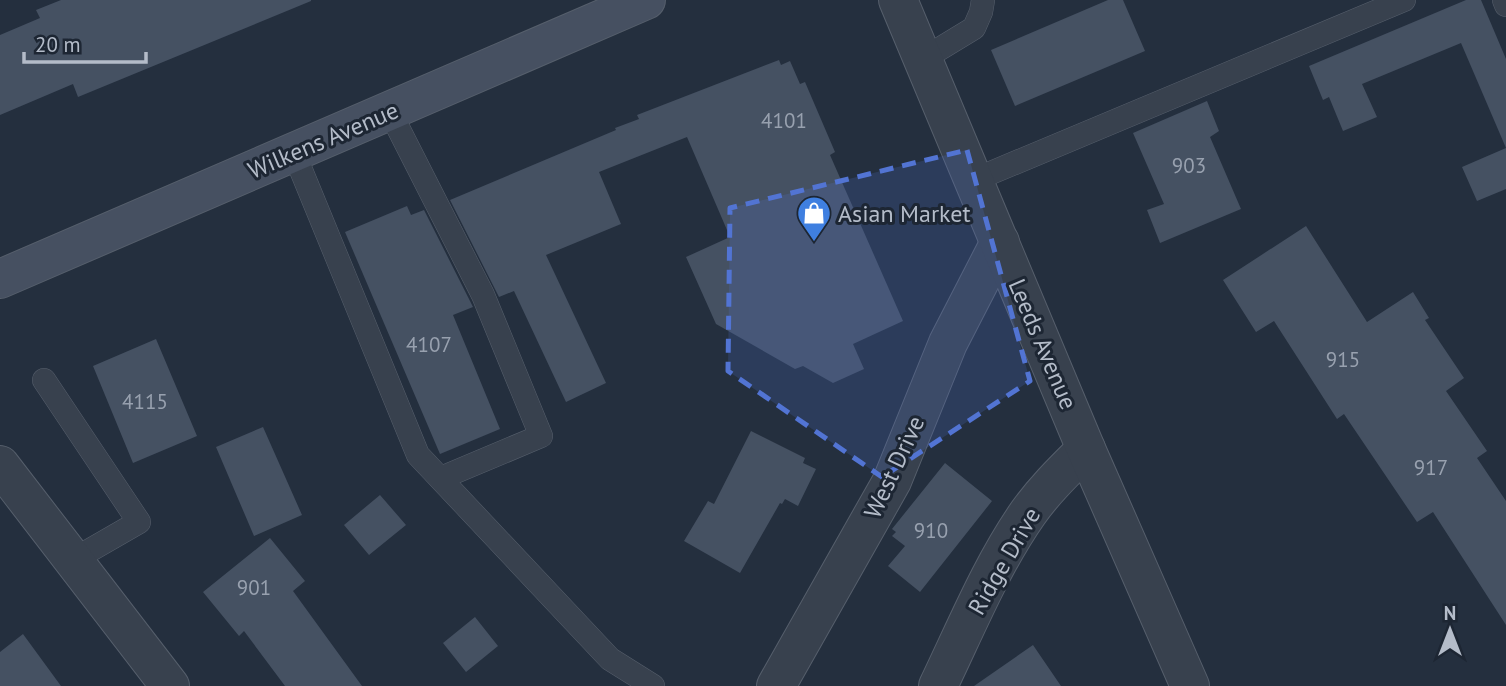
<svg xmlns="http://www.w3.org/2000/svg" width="1506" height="686" font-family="'PT Sans',sans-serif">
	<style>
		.building { fill: #455162 }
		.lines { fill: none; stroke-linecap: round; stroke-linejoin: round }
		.service-casing { stroke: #565f6c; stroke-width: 24 }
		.minor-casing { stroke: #565f6c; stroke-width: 40 }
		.tertiary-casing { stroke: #565f6c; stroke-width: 40 }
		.secondary-casing { stroke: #565f6c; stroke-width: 40 }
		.service { stroke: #38414e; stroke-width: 23 }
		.minor { stroke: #38414e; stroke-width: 38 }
		.tertiary { stroke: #38414e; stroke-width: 38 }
		.secondary { stroke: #465061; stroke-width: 38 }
		.marked { fill: #5274d3; fill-opacity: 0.2; stroke: #5274d3; stroke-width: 5; stroke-dasharray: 14 9; stroke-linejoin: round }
		.labels { text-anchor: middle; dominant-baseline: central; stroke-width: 6; stroke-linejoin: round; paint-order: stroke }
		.number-label { font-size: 21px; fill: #98a1af }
		.street-label { font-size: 24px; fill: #b4bcc9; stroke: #1d2633 }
		.poi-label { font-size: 24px; fill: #b4bcc9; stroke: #1d2633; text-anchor: start }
	</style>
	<rect width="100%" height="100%" fill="#242f3e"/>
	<path class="building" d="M61,0H311V1L78,97L73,84L0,115V35L40,18L36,10Z
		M1108,0H1123L1145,51L1015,106L991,50Z
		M1466,0H1481L1506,59V148L1461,43L1362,84L1377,117L1343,131L1329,97L1323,100L1309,66Z
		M779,60L781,65L790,61L800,84L805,82L835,152L830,155L903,321L853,344L864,369L833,383L803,366L795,369L716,324L686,257L730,237L687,137L599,172L621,224L546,255L606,383L566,402L514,291L499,297L450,200L616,130L615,128L639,119L637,115Z
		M1207,101L1219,131L1210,137L1241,209L1160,243L1147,210L1164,204L1133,133Z
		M1506,148V189L1477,201L1462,167Z
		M407,206L411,215L424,210L470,301L473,307L453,315L500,429L440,454L345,232Z
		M1306,226L1367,322L1413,292L1429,318L1425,320L1464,378L1446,391L1487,451L1477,458L1506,501V625L1433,512L1417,522L1344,414L1337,419L1274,321L1256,332L1223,280Z
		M156,339L197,436L133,463L93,366Z
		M263,427L302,515L254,536L216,447Z
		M751,431L805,458L803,463L816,469L798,506L785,499L782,504L780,503L740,573L684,541L708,501L714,504Z
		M945,463L992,501L920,592L888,566L905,546L892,536L896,532L892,529Z
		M380,495L406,525L369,555L344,525Z
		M270,538L305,581L293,591L362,686H285L244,631L239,636L203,592Z
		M475,617L498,646L466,672L443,643Z
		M23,634L61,686H0V652Z
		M1033,645L1061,686H974Z"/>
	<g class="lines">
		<g class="service-casing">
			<path id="service" d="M1504,0L1506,5
				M923,59L974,28L981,12L983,0
				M390,112L483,295L541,436L441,478
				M294,153L418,455L610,659L653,686
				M974,180L1404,0
				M44,380L139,522L73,560"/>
		</g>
		<g class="minor-casing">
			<path id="minor" d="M0,465L170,686
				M776,686L892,481L948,343L1000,242
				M938,686C966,628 991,566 1028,513C1045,489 1066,469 1086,449"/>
		</g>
		<g class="tertiary-casing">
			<path id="tertiary" d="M898,0L1086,449L1190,686"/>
		</g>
		<g class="secondary-casing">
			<path id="secondary" d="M0,279L646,0"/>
		</g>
		<use href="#service" class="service"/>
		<use href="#minor" class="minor"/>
		<use href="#tertiary" class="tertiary"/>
		<use href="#secondary" class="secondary"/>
	</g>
	<path class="marked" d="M967,150L1030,381L882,477L728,371L730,208Z"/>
	<defs>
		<g id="shop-pin" transform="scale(1.75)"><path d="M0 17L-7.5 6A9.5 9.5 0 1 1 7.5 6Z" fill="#3f7fe0" stroke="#1d2633"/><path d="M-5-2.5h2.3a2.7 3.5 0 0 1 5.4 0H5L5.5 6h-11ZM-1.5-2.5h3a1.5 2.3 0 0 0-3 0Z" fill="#fff"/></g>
	</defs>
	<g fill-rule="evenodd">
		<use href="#shop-pin" x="814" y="213"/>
	</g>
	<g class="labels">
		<g class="number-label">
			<text x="784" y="120">4101</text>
			<text x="1189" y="165">903</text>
			<text x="429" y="344">4107</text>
			<text x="1343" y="359">915</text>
			<text x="145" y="401">4115</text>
			<text x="1431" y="467">917</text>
			<text x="931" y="530">910</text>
			<text x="254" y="587">901</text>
		</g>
		<g class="street-label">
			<text transform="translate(323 140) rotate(-23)">Wilkens Avenue</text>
			<text transform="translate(1043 344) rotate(67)">Leeds Avenue</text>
			<text transform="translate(894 467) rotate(-65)">West Drive</text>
			<text transform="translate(1004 561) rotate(-60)">Ridge Drive</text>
		</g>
		<g class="poi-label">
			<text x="838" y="213">Asian Market</text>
		</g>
	</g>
	<g transform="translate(1450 630)" stroke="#1d2633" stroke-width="5" paint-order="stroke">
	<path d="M0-5L12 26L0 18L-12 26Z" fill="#b4bcc9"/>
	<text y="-10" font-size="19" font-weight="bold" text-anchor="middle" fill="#b4bcc9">N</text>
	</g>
	<path d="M24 52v10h122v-10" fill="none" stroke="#b4bcc9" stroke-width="3.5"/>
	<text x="35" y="52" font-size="21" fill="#b4bcc9" stroke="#1d2633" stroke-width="5" paint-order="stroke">20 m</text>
</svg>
